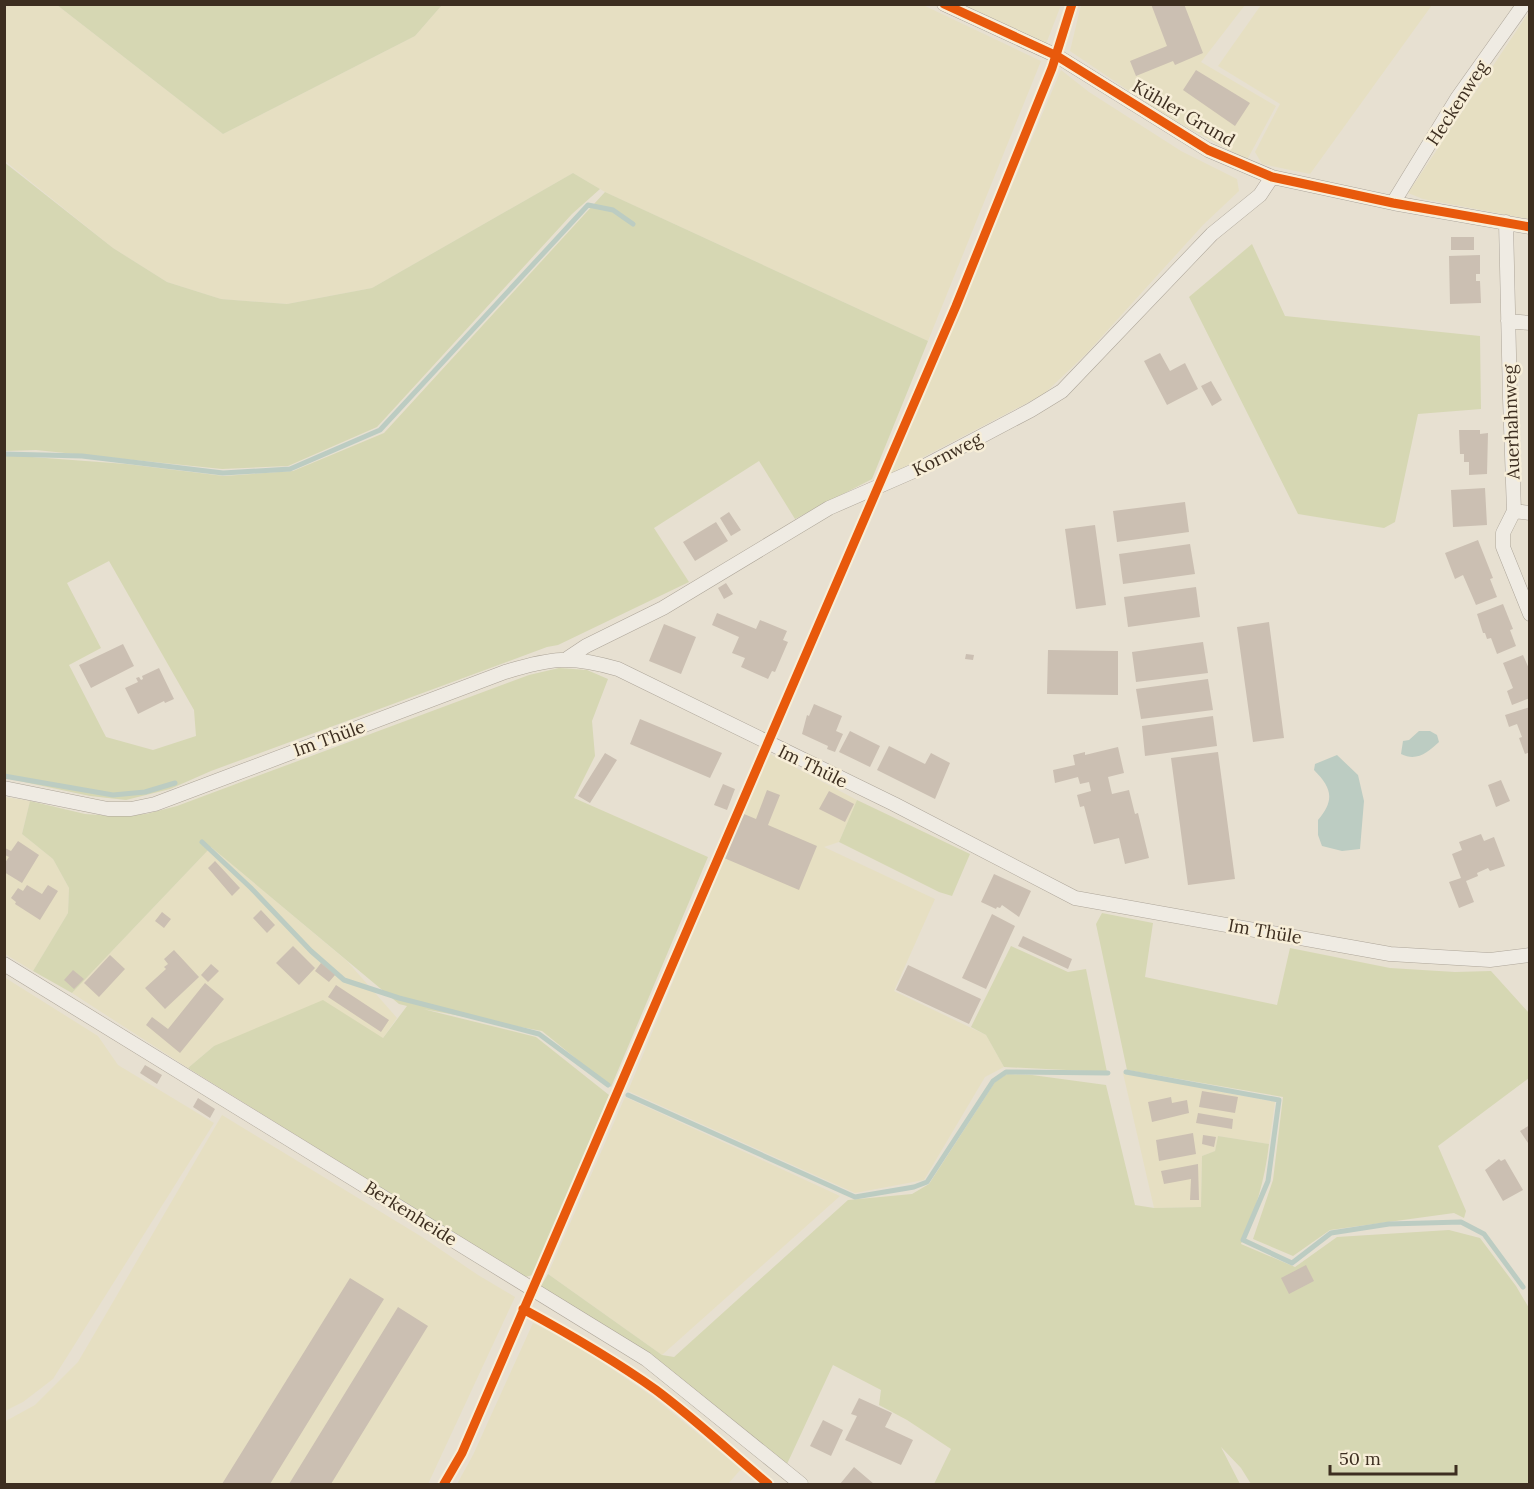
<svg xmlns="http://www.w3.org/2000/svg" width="1534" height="1489" font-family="Lora,serif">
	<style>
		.farmland { fill: #e6dfc2 }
		.green { fill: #d6d7b3; fill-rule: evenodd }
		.water { fill: #bcccc2 }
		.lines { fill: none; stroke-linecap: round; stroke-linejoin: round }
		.stream { stroke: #bcccc2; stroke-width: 5 }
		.building { fill: #cbbfb2 }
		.street-casing { stroke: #ada599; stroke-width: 15 }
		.street { stroke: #efebe3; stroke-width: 14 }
		.cycleway-casing { stroke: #f7eed8; stroke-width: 13 }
		.cycleway { stroke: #e8590c; stroke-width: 9 }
		.labels { text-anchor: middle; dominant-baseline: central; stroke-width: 5; stroke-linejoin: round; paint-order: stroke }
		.street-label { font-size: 18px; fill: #3d2e20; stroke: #f7eed8 }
	</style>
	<rect width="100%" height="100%" fill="#e7e0d1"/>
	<path class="farmland" d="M4,5H57L223,134L415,36L442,5H923L1041,61L928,341L605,192L573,173L372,288L287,304L221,299L167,282L113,248L5,161Z
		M961,5H1061L1046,44Z
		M1081,5H1245L1201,62L1276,106L1247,160L1166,116L1070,51Z
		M1261,5H1432L1310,174L1262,164L1255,152L1280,104L1218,66Z
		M1529,12V219L1423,199L1408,193Z
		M1061,70L1089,92L1181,151L1237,179L1239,191L1203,225L1086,354L1044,394L889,475Z
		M770,754L857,800L839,842L824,847L935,899L894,991L986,1035L1004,1067L985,1077L924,1180L855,1193L628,1091L743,812Z
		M5,797L30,801L22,834L53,859L69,888L68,913L33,971L5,954Z
		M211,847L347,961L397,1018L383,1038L214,1046L188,1068L72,993Z
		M4,977L98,1036L118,1065L214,1123L53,1379L23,1402L5,1411Z
		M1123,1073L1275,1102L1269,1144L1218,1136L1215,1151L1202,1156L1201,1207L1154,1208Z
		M625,1097L840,1196L662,1355L548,1274Z
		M222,1115L422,1237L478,1275L515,1297L428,1484H5L4,1422L35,1405L78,1362Z
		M533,1323L574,1343L653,1397L741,1469L728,1484H457L473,1455Z"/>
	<path class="green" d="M57,5H442L415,36L223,134Z
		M4,162L113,248L167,282L221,299L287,304L372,288L573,173L600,189L572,214L377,427L288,466L222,469L36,450L5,451Z
		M605,192L928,341L872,479L795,519L759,461L654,528L689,582L558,645L547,647L211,771L170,789L126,800L90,796L5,778V455L126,464L224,476L293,471L384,433ZM109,561L194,710L196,736L153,750L106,737L69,665L101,648L67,583Z
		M1252,244L1285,316L1480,336L1481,409L1418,414L1395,522L1384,528L1298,514L1189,297Z
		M559,668L587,670L608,679L592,721L595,756L574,798L708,857L611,1087L542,1031L423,1009L536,1037L609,1095L533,1275L525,1277L188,1068L214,1046L323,1000L383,1038L407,1006L399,1004L211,847L72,993L33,971L68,913L69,888L53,859L22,834L30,801L85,814L112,816L146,814L177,806L529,675Z
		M857,800L970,854L952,896L939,892L839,842Z
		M1102,913L1153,923L1145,977L1277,1005L1290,948L1390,968L1455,972L1491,971L1529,1013V1078L1438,1146L1466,1211L1464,1218L1454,1213L1330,1230L1293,1256L1253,1239L1273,1180L1283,1097L1127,1070L1096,924Z
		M1011,946L1068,972L1086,969L1107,1072L1004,1067L986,1035L971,1027Z
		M1007,1074L1032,1075L1106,1085L1135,1205L1154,1208L1201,1207L1202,1156L1215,1151L1218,1136L1269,1144C1265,1180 1255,1212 1241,1244L1295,1267L1337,1237L1449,1230L1480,1238L1516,1286L1529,1308V1484H1251L1241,1468L1221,1447L1240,1484H934L951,1449L907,1420L879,1405L881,1390L833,1365L787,1464L660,1362L541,1286L548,1274L662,1355L674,1357L848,1200L912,1194L929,1184L995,1082Z"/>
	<path class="water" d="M1419,731H1430L1437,735L1439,742C1428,752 1417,762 1401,754L1403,741L1409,740Z
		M1337,755L1358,775L1364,801L1360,849L1342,851L1322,846L1318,835V820C1335,800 1332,788 1314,770L1315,764Z"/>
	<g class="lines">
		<path class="stream" d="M4,454L82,456L223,473L290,469L380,430L588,205L613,210L633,224
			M4,776L113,795L145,792L175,783
			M202,842L251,888L311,951L344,980L399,998L539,1034L608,1085
			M1126,1072L1279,1100L1268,1181L1243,1240L1292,1263L1331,1233L1389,1224L1461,1222L1484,1234L1523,1287
			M628,1095L855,1197L914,1187L927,1182L993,1081L1006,1072L1108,1073"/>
	</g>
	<path class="building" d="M1151,4H1184L1203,53L1175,65L1173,61L1136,76L1130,61L1167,46Z
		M1196,70L1250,103L1235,126L1183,90Z
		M1451,237H1474V250H1451Z
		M1480,255V274H1476V281H1480L1481,303L1450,304L1449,256Z
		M1160,353L1170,371L1185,363L1198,389L1167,405L1144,361Z
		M1211,381L1222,400L1212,406L1201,386Z
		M1459,430H1480V434L1488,433L1487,474L1469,475V462H1464V454H1460Z
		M1485,488L1487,525L1453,527L1451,490Z
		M1185,502L1189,532L1117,542L1113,511Z
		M729,512L741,530L731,536L720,518Z
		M716,522L728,541L695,561L683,542Z
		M1095,525L1106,605L1076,609L1065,529Z
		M1478,540L1493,578L1490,579L1497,597L1476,605L1463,575L1455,579L1445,553Z
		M1190,544L1195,574L1123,584L1119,554Z
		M726,583L733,594L724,599L718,588Z
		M1196,587L1200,617L1128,627L1124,597Z
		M1503,604L1513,629L1510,630L1516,646L1497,654L1491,638L1487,639L1485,633H1483L1477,614Z
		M717,613L756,629L760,620L787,631L783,640L788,642L775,672L772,671L768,679L741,667L745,658L732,653L739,637L712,625Z
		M1269,622L1284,738L1253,742L1237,627Z
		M664,624L696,637L681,674L649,661Z
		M1203,642L1208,673L1136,682L1132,652Z
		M123,644L134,666L91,688L79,665Z
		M1048,650L1118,651V695L1047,694Z
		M966,654L974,655L973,660L965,659Z
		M1523,655L1530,671V682H1528L1530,698L1512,705L1507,691L1513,688L1503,663Z
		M159,668L174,699L165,703L164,701L138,714L125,688L138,682L136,678L139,677L141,680L143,679L142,676Z
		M1208,679L1213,710L1141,719L1136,689Z
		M814,704L842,716L836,731L843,734L835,752L827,749L828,746L802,734L807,715L809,716Z
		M1530,707V752L1525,754L1519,738L1522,737L1517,724L1509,727L1505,715Z
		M1213,716L1217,746L1145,756L1142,726Z
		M640,719L722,753L710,778L630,744Z
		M850,731L880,746L870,767L839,752Z
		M889,746L925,764L931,753L950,763L935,799L877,770Z
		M1118,747L1124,773L1108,777L1112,794L1129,790L1135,814L1138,813L1149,858L1125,864L1119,838L1094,844L1084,806L1080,807L1077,795L1091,791L1089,782L1080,784L1078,777L1055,783L1053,770L1075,765L1073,755L1085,752V755Z
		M1218,752L1235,879L1188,885L1171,758Z
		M605,753L617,760L590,803L578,796Z
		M1501,780L1510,801L1496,807L1488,785Z
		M723,784L735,789L727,810L714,805Z
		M767,790L780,795L768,825L817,846L799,890L724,858L744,814L756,819Z
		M829,791L854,804L845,822L819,809Z
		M1481,834L1484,841L1494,837L1505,866L1490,871L1488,868L1477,873L1478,876L1466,881L1474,902L1459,908L1449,882L1461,878L1452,854L1462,850L1459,842Z
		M18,841L39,855L22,883L4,872V864L9,857L5,855V848L11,851Z
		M215,861L240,888L232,896L208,868Z
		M994,874L1031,891L1019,917L1002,905L1000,908L997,907L996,909L981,902Z
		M27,885L42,894L48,885L58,891L40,920L15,904L16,902L11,898L18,888L23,891Z
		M261,910L275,925L267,933L253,918Z
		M162,912L171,919L164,928L155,921Z
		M992,914L1015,926L986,989L962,978Z
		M1023,936L1072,959L1068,969L1018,946Z
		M293,946L315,968L299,985L276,963Z
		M174,950L199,977L165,1009L145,988L166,969L164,967L168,964L164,959Z
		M110,955L125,969L99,997L84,983Z
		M321,963L335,975L329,982L315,971Z
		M211,964L219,971L208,982L201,975Z
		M908,965L981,999L969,1024L896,990Z
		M73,970L84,979L74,989L64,980Z
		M205,983L224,999L180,1053L146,1025L152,1017L168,1029Z
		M336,985L389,1020L381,1032L328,997Z
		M145,1065L162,1075L157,1084L140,1073Z
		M1202,1091L1238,1097L1235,1113L1199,1107Z
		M1171,1097L1172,1103L1187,1100L1189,1113L1152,1122L1148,1102Z
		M198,1098L215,1109L210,1118L193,1107Z
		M1198,1113L1233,1119L1232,1129L1196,1123Z
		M1530,1125V1146L1520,1131Z
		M1193,1133L1196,1154L1159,1161L1156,1140Z
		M1203,1135L1216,1137L1214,1147L1202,1144Z
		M1499,1159L1501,1161L1505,1159L1523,1190L1503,1201L1485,1170Z
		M1198,1164L1199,1200H1190L1191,1179L1164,1184L1161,1171Z
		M1306,1265L1314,1281L1289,1294L1281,1278Z
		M350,1278L384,1299L270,1484H222Z
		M398,1307L428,1326L331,1484H289Z
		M859,1398L892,1413L885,1427L913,1440L901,1465L845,1440L857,1416L851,1414Z
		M823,1420L843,1430L831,1456L810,1446Z
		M854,1467L874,1484H840Z"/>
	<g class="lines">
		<g class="street-casing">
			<path id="street" d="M944,4L1057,56L1208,150L1272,177L1393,203L1530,227
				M1393,203L1458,97L1524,4
				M1506,222L1510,398L1514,511L1503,533V547L1530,614
				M1508,321L1530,323
				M1514,511L1530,513
				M568,658L586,646L663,608L829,508L923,467L1031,410L1062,391L1212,234L1260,195L1272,177
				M4,788L108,809H131L155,804L505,672C551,658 571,655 618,669L894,804L1075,898L1390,954L1490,960L1530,955
				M4,964L646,1359L801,1484"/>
		</g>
		<use href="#street" class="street"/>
		<g class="cycleway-casing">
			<path id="cycleway" d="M944,4L1057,56L1208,150L1272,177L1393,203L1530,227
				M523,1309C569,1334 614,1360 656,1390C695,1419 731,1453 768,1484
				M444,1484L462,1453L956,306L1052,68L1072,4"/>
		</g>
		<use href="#cycleway" class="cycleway"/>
	</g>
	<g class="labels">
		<g class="street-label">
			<text transform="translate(1457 103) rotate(-57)">Heckenweg</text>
			<text transform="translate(1184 113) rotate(30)">Kühler Grund</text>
			<text transform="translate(1511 422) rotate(-92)">Auerhahnweg</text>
			<text transform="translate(947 454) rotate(-27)">Kornweg</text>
			<text transform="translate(329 738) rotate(-20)">Im Thüle</text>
			<text transform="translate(813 766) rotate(26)">Im Thüle</text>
			<text transform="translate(1265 931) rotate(10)">Im Thüle</text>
			<text transform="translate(411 1213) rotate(32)">Berkenheide</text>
		</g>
	</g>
	<rect width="1534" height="1489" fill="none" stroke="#3d2e20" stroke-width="12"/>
	<path d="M1330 1465v9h126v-9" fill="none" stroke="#3d2e20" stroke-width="3"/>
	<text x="1339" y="1465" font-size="18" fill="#3d2e20" stroke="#f7eed8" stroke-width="4.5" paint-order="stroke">50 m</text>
</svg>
